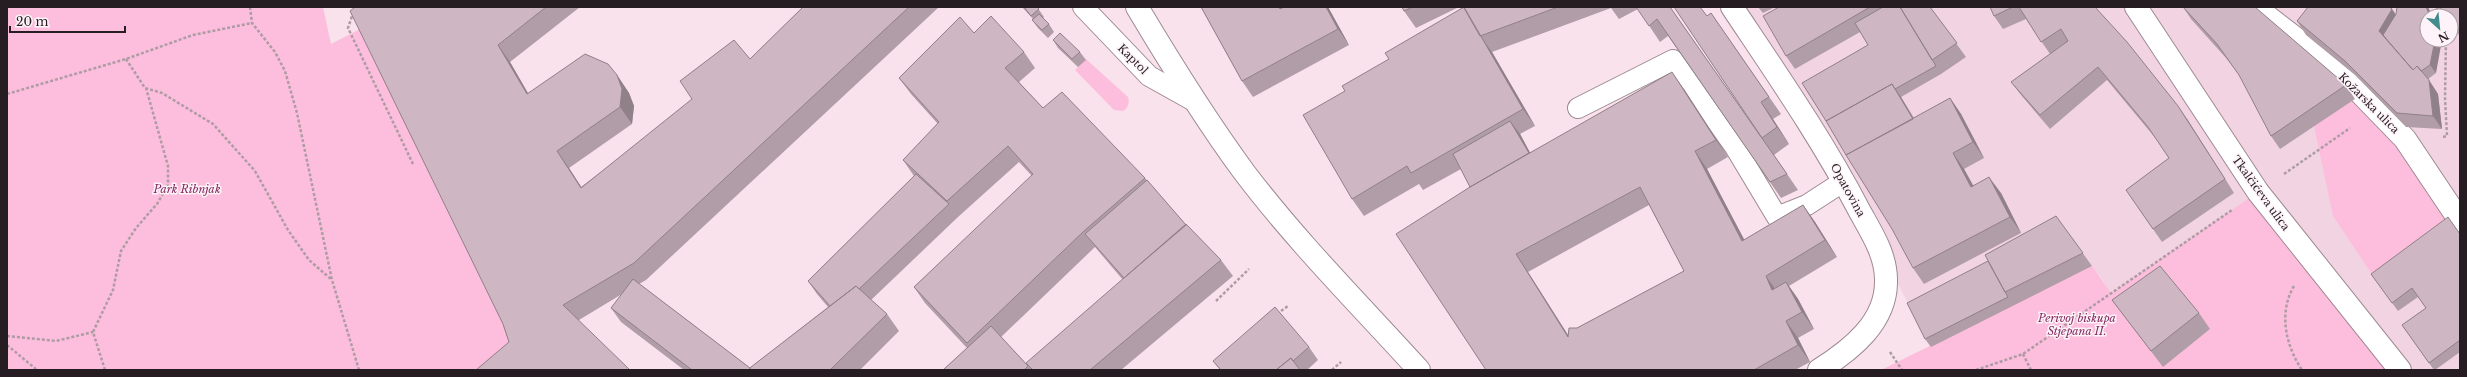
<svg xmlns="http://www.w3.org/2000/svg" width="2467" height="377" font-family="'Libre Baskerville',serif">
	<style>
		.built { fill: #f2d3e2; fill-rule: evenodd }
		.green { fill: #fdbedd }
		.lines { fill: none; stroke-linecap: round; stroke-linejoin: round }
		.lane-casing { stroke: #9e8993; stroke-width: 22 }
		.street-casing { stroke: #9e8993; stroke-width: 24 }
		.secondary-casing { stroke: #9e8993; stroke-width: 24 }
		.path { stroke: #ae9ca4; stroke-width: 2.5; stroke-dasharray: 3 2; stroke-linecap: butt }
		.lane { stroke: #fff; stroke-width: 20 }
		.street { stroke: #fff; stroke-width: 22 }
		.secondary { stroke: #fff; stroke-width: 22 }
		.wall { fill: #b19da7; fill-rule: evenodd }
		.shaded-wall { fill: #908088 }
		.building { fill: #ceb7c2; stroke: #908088; fill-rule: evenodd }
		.labels { text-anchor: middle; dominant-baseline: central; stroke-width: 3; stroke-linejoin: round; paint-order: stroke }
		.street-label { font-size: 11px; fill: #251d21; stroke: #fdf3f8 }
		.park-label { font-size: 11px; font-style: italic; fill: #83285e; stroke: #fdf3f8 }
	</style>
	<rect width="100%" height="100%" fill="#f9e2ec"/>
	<path class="built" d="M1734,7H2460V370H2165L2124,316L2102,279L2092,267L1931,347L1844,181ZM2427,16H2451V40H2427Z"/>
	<path class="green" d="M7,7H323L331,44L362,28L515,341L509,370H7Z
		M1086,59L1128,97C1130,103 1128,108 1123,111L1114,110L1075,70Z
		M2355,99L2400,149L2453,225L2377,282L2333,216L2314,126Z
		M2258,192L2400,370H1881L2092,266L2111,293Z"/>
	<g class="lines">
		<g class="lane-casing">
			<path id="lane" d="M1083,7L1149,76L1192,100
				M1578,108L1673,60L1735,147L1777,217L1807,205L1844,181"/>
		</g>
		<g class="street-casing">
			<path id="street" d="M1732,7C1776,73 1822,139 1859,210C1871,232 1886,254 1886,280C1887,322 1851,350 1819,370
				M2136,7L2258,192L2400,370
				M2255,7L2342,74L2405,139L2460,221"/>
		</g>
		<g class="secondary-casing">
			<path id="secondary" d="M1137,7C1171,64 1205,119 1244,172C1297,242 1360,305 1419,370"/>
		</g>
		<path class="path" d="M250,7L252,23L275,52L285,71L297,113L332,280L359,370
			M355,7L348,28L413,164
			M2437,7L2438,16
			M126,59L145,88L162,93L213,124L255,171L288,230L309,260L332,280
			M7,94L126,59L193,35L252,23
			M2443,137L2447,136L2445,98L2446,40
			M2284,174L2350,128
			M2294,286C2278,313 2286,346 2302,370
			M1216,301L1249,269
			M1277,314L1288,306
			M7,336L56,341L93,332
			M7,345L37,370
			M1890,352L1902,370
			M2023,354L2031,370
			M105,370L93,332L113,290L121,251L136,228L157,204L168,185V166L146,88
			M1332,370L1341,362
			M1976,370L2023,354L2232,210"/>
		<use href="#lane" class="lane"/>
		<use href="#street" class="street"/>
		<use href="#secondary" class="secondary"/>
	</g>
	<path class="wall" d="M355,7H580L510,62L528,94L617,75L629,93L634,106L632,124L569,168L581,187L750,59L803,7H939L646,280L639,284L750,368L828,307L817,294L808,281L914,176L903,160L938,124L911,94L899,78L974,33L1024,52L1035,68L1019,82L1043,108L1145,178L1186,225L1221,260L1233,276L1121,370H943L967,348L925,303L914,287L1032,176L1019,162L958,217L871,300L887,314L899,331L860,370H684L621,322L611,308L622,294L579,320L509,342L503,324ZM1095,247L1123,280L1028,366L1001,337Z
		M1022,7H1037L1044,17L1043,18L1049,24L1054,32L1048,38L1038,28L1032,20L1033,19Z
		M1201,7H1282V8L1328,7L1349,45L1253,97L1242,81Z
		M1402,7H1459L1416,28L1404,11Z
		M1467,7H1670L1756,130L1707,16L1711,13L1781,114L1773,119L1789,144L1774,155L1798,190L1781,198L1668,36L1660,42L1638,9L1619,19L1611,8L1492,52L1535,126L1520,134L1530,153L1684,89L1728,157L1707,169L1744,240L1803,205L1815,222L1837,257L1789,286L1798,299L1814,329L1798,338L1810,362L1795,370H1486L1470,187L1461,169L1423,190L1419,184L1364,216L1352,199L1345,91L1389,59ZM1649,205L1684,271L1577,328L1568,335L1528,272Z
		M1758,7H1775L1763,13Z
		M1779,7H1930L1966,57L1941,74L1901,97L1914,118L1950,98L1961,114L1984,158L1964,169L1973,186L2001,193L2021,233L1924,284L1913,268L1868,45L1860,32L1795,69L1786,56Z
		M1990,7H2095L2187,119L2234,193L2162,242L2126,190L2169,158L2157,140L2107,80L2050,129L2021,95L2011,82L2050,54L2026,19L2003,29L1994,16Z
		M2183,7L2346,85L2355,99L2280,149L2271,136L2240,76L2226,58L2191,19Z
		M2428,7L2432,16H2427L2436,73L2428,79L2438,94L2442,129L2406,127L2355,75L2306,35L2297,21L2396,14Z
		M2460,7V36L2451,27V16H2442L2439,11Z
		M1053,40L1080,52L1086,60L1078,67L1058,48Z
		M2056,216L2092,266L1931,347L1925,339Z
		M2460,234V352L2435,370H2434L2402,325L2426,308L2418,297L2398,311L2371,274Z
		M2112,300L2199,313L2210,329L2163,367L2124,316Z
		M1309,347L1318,360L1307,370H1220L1213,361Z"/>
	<path class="shaded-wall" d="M1326,7H1328L1349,45L1338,29Z
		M2426,7H2428L2432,16H2430Z
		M2392,9L2401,22L2388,43L2379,31Z
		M1480,36L1492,52L1535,126L1523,109Z
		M2435,40H2442L2436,73L2430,65Z
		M498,45L510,62L539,112L527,94Z
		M1672,72L1684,89L1728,157L1716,140Z
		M617,75L629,93L634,106L632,124L620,107Z
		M2429,80L2438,94L2442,129L2433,116Z
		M1892,84L1901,97L1923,135L1914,121Z
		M1950,98L1961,114L1984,158L1973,142Z
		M1761,102L1773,119L1789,144L1777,127Z
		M2178,106L2187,119L2234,193L2225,179Z
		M1510,121L1520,134L1540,171L1531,158Z
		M557,151L569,168L593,205L581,188Z
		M1695,151L1707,169L1754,258L1742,241Z
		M1953,153L1964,169L1983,203L1971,187Z
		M1989,177L2001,193L2021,233L2010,217Z
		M1803,205L1815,222L1837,257L1825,240Z
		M1516,254L1528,272L1580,354L1568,337Z
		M1766,276L1778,293L1772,290Z
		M1786,282L1798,299L1814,329L1802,312Z
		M1786,321L1798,338L1810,362L1798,345Z"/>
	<path class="building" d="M355,7H546L498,45L527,94L585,54L608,64L617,75L622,89L620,107L557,151L581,188L692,99L680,81L734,40L750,59L803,7H909L634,263L563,305L630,370H476L509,342L503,324L350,11Z
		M1024,7H1037L1039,9L1031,16Z
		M1201,7H1279L1280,9L1284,7H1326L1338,29L1242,81Z
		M1402,7H1413L1404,11Z
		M1464,7L1523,109L1411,173L1407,166L1352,199L1303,115L1345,91L1342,86L1389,59L1385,53Z
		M1467,7H1558L1480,36L1464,8Z
		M1636,7H1670L1787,174L1770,182L1657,19L1649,26Z
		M1674,7H1700L1707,16L1711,13L1769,97L1761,102L1777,127L1762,138Z
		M1779,7H1870L1786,56L1763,16Z
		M1883,7H1900L1936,66L1895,89L1892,84L1826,121L1802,83L1868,45L1855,23Z
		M1900,7H1930L1957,43L1932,60Z
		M1990,7H2013L1994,16Z
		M2019,7H2095L2127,42L2178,106L2225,179L2153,229L2126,190L2169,158L2148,127L2098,67L2040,115L2011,82L2068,41L2061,29L2041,42Z
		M2183,7H2255L2346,85L2271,136L2239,75L2217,44Z
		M2308,7H2390L2392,9L2379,31L2413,70L2417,66L2429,80L2433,116L2397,113L2345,61L2297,21Z
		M2397,7H2426L2430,16H2427V40H2435L2430,65L2421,71L2417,66L2413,70L2383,35L2396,14Z
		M2441,7H2460V29H2457L2451,23V16H2444L2439,11Z
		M1039,14L1049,24L1042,30L1032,20Z
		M991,16L1024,52L1005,68L1043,108L1062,92L1145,178L1084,231L967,343L914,287L1033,174L1008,146L947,201L903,160L939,122L899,78L960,17L974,33Z
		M1060,33L1080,52L1072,59L1053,40Z
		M1672,72L1716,140L1695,151L1742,241L1803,205L1825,240L1766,276L1772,290L1786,282L1802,312L1786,321L1798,345L1754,370H1486L1396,234L1470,187ZM1640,187L1684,271L1577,328H1569L1568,337L1516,254Z
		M1892,84L1913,119L1846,155L1826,121Z
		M1950,98L1973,142L1953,153L1971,187L1989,177L2010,217L1913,268L1892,229L1846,155Z
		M1510,121L1529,153L1470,187L1453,154Z
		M916,174L949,204L859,289L856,286L830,306L808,281Z
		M1147,180L1186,225L1124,278L1085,234Z
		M2056,216L2083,253L2005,292L1985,255Z
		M2448,217L2460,234V340L2429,363L2402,325L2426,308L2412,288L2392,303L2371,274Z
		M1186,224L1221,260L1090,370H1033L1026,363Z
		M1988,261L2005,292L2008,297L1925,339L1907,303Z
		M2160,266L2199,313L2151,351L2112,300Z
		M633,279L750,368L749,370H692L611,308Z
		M856,286L887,314L830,370H749L751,367Z
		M1275,307L1309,347L1293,361L1291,358L1276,370H1221L1213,361Z
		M991,326L1028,366L1024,370H943Z
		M1291,358L1300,370H1276Z"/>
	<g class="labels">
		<g class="street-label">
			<text transform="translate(1133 59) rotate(45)">Kaptol</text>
			<text transform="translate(2369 103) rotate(45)">Kožarska ulica</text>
			<text transform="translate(1848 190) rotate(61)">Opatovina</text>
			<text transform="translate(2261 193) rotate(54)">Tkalčićeva ulica</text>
		</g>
		<g class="park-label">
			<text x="187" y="189">Park Ribnjak</text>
			<text x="2077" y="318">Perivoj biskupa<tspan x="2077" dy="13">Stjepana II.</tspan></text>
		</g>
	</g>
	<rect width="2467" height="377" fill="none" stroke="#251d21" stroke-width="16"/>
	<g transform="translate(2439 28) rotate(153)"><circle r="19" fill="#fdf3f8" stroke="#a79da2"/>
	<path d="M0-3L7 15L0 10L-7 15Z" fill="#438b8d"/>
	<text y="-6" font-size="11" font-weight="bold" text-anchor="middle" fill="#251d21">N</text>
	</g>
	<path d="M10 26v6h115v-6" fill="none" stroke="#251d21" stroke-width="2"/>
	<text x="16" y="26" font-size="12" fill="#251d21" stroke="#fdf3f8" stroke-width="3" paint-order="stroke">20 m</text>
</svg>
